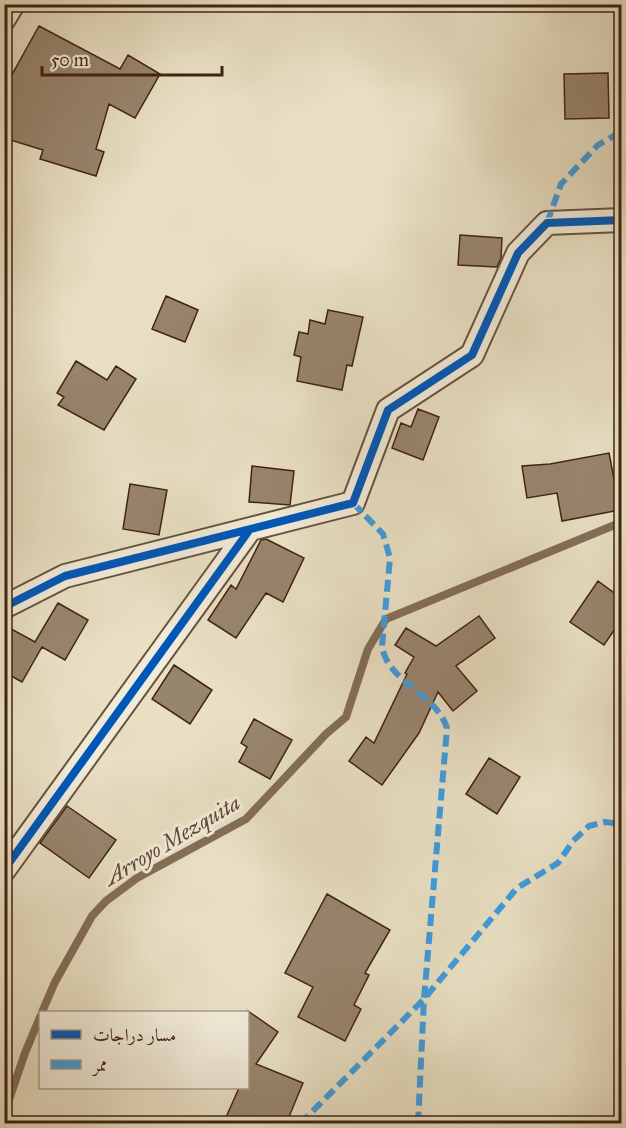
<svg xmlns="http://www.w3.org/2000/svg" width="626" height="1128" font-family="'IM FELL Great Primer',Amiri,serif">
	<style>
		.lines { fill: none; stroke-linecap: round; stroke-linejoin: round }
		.stream { stroke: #836e57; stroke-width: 8 }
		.building { fill: #98856e; stroke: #402310; stroke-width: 1.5 }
		.street-casing { stroke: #6a523d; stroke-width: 26 }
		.street { stroke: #f1ebd9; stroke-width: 22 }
		.quiet { stroke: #3f9cde; stroke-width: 6; stroke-dasharray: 12 6; stroke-linecap: butt }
		.cycleway-casing { stroke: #f1ebd9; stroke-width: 11 }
		.cycleway { stroke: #0057b8; stroke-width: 8 }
		.labels { text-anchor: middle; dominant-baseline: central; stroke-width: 6; stroke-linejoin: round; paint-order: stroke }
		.water-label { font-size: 22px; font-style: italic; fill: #624834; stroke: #f1ebd9 }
	</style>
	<rect width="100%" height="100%" fill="#e9e0c4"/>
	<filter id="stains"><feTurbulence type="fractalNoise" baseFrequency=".00333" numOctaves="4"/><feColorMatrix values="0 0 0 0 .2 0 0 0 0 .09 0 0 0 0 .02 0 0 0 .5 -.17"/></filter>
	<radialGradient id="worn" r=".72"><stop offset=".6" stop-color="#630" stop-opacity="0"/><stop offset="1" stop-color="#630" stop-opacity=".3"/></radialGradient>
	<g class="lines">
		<path class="stream" d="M42,1012L55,982L92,916L106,901L137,878L246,819L326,734L346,717L368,649L386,619L622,522
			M4,1114L25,1053L40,1017"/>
	</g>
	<path class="building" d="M39,26L120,69L128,55L160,74L135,118L109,104L96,149L104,152L96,176L40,159L43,150L4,138V89Z
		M608,73L609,118L565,119L564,74Z
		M460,235L502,238L501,258L497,267L458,265Z
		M166,296L198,310L185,342L152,329Z
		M328,310L363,317L352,366L347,365L342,390L297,381L301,357L294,355L299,332L308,334L310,320L325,324Z
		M76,361L107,380L116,366L136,379L104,430L58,405L64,397L57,393Z
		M418,409L439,417L423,460L392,448L401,423L411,427Z
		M609,453L620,510L562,521L557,493L527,498L522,466L550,464Z
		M252,466L294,471L290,505L249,502Z
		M130,484L167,490L159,535L123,529Z
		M266,539L304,558L283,602L266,593L236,638L208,620L231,585L236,589L261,540Z
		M598,581L621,598V620L604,645L570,622Z
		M58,603L88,620L65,660L42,647L22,682L4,672V625L35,642Z
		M479,616L495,638L456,666L477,691L453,711L438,692L419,733L382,785L349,761L366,737L374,743L407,674L405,673L414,657L395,645L406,628L436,646Z
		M174,665L212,690L190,724L152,699Z
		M254,719L292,740L270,779L239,762L247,747L241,743Z
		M489,758L520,777L497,814L466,794Z
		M67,806L116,840L89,878L40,843Z
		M327,894L390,930L365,973L369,975L354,1005L361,1009L345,1041L298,1017L313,987L285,973Z
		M248,1011L278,1032L256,1064L303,1083L286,1124H223L239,1088H248Z"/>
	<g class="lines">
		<g class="street-casing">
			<path id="street" d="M4,19L13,4
				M4,607L65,576L353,503L388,410L472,355L518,253L547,223L622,220
				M4,870L248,532"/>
		</g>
		<use href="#street" class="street"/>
		<path class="quiet" d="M547,223L561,184L598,145L622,131
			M353,503L383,534L390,558L382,646C387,682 436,693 447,728L424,999L418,1124
			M300,1124L424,999L517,888L558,863L573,841L589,826L605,822L622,824"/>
		<g class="cycleway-casing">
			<path id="cycleway" d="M4,607L65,576L353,503L388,410L472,355L518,253L547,223L622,220
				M4,870L248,532"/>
		</g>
		<use href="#cycleway" class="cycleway"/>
	</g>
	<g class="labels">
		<g class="water-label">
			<text transform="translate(172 840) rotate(-31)">Arroyo Mezquita</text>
		</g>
	</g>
	<rect width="626" height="1128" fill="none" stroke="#e9e0c4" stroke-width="24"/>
	<rect x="6" y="6" width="614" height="1116" fill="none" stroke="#402310" stroke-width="3"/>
	<rect x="12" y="12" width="602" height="1104" fill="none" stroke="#402310" stroke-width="1.5"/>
	<rect x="39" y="1011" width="210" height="78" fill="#f1ebd9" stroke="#aa9b89" stroke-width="1.5"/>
	<rect x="51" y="1030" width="30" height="9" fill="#0057b8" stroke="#aa9b89" stroke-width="1.5"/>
	<text x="93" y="1041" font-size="18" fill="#402310">مسار دراجات</text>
	<rect x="51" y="1060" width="30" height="9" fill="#3f9cde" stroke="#aa9b89" stroke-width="1.5"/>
	<text x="93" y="1071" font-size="18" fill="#402310">ممر</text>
	<path d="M42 66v9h180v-9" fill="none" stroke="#402310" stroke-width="3"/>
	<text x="51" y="66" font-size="18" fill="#402310" stroke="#f1ebd9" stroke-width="4.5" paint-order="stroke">50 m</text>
	<rect width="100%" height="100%" filter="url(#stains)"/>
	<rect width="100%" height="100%" fill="url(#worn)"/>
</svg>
